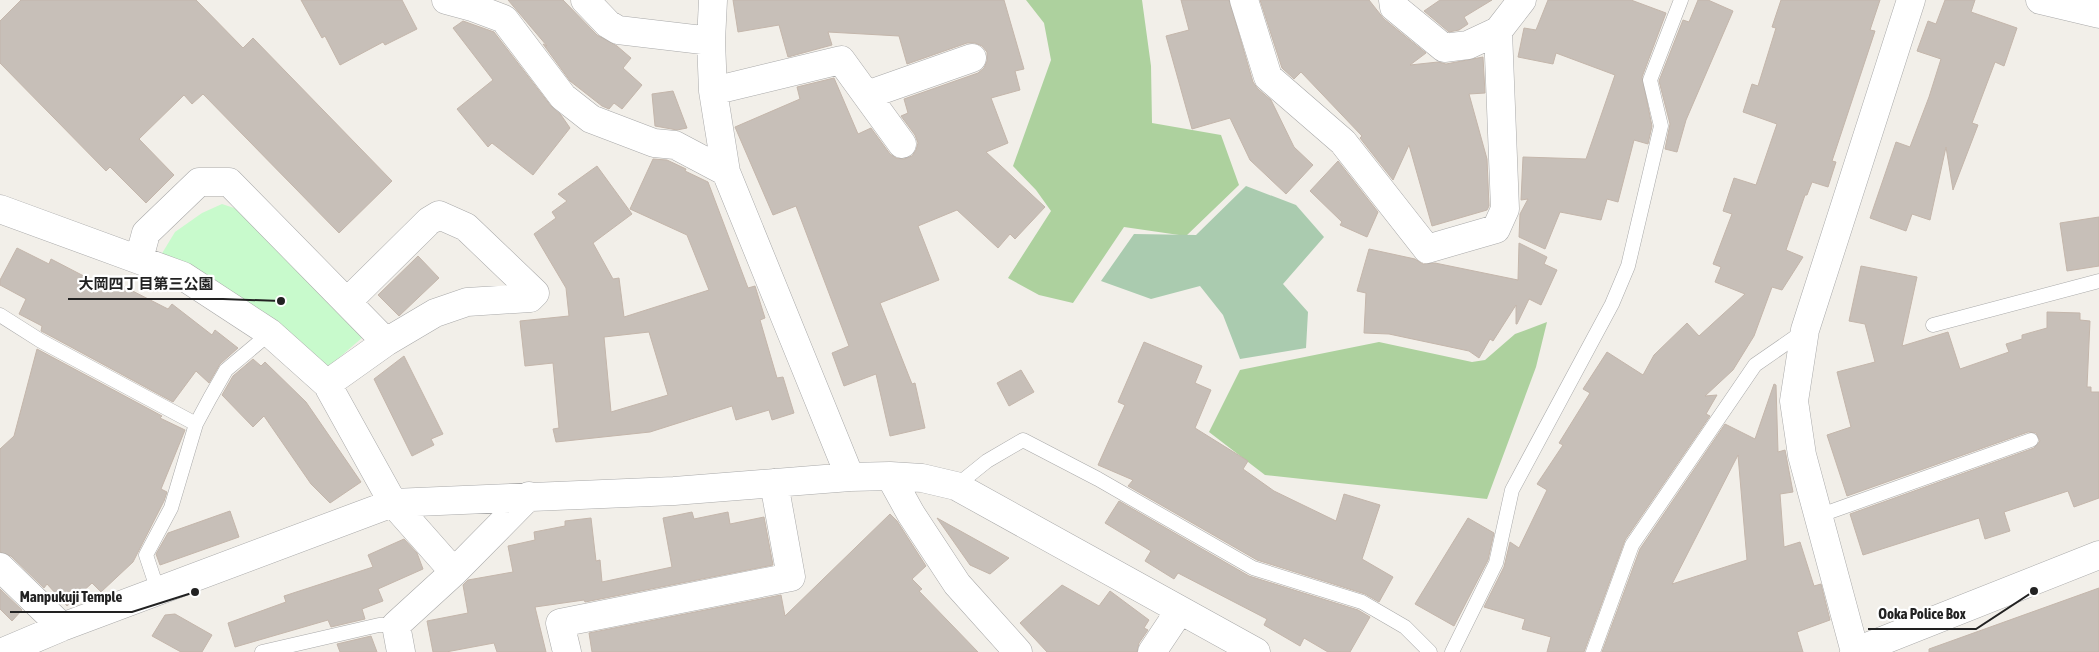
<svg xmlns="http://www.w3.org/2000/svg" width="2099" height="652" font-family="'Asap Condensed','Noto Sans JP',sans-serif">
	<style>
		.forest { fill: #add19e }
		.cemetery { fill: #aacbaf }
		.park { fill: #c8facc }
		.building { fill: #c7bfb8; stroke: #c4b6ab; fill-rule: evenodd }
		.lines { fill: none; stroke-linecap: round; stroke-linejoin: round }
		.lane-casing { stroke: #a9a9a9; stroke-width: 15 }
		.street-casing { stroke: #a9a9a9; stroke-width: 29 }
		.lane { stroke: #fff; stroke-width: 14 }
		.street { stroke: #fff; stroke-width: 28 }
		.leader { fill: none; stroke: #222; stroke-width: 2 }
		.callout-dot { fill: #222; stroke: #fff; stroke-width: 2 }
		.callout-label { font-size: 15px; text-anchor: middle; font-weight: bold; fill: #222; stroke: #fff; stroke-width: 4.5; stroke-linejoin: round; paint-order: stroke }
	</style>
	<rect width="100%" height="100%" fill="#f2efe9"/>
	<path class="forest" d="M1026,0H1142L1151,66L1152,123L1221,135L1239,185L1186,236L1124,227L1073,303L1039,295L1008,278L1051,211L1036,190L1013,166L1051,60L1044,23Z
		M1547,322L1536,367L1487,499L1265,475L1209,432L1240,370L1379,342L1472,362L1485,360L1515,334Z"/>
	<path class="cemetery" d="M1246,186L1296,205L1324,237L1283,284L1308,312L1306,348L1240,359L1223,315L1200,286L1151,299L1101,281L1134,234L1196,235Z"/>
	<path class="park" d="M222,204L240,210L363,337L318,376L161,255L175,232L202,213Z"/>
	<path class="building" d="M21,0H196L243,48L253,38L392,181L339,233L203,94L192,104L184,95L139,139L174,175L146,203L110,167L106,171L0,63V21Z
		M301,0H402L417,29L385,45L383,42L340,65L325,36L322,38Z
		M508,0H563L597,35L617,46L631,58L623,68L642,85L622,109L614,103L609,109L602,106L570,81L543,44L547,46Z
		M733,0H1004L1024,69L1015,71L1020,90L991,98L1008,143L986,152L1045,207L1015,239L1010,234L998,248L957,210L918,226L939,280L880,303L912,384L915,383L925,428L890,436L876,374L844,386L832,353L849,346L796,206L773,215L735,127L800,99L797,87L834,78L858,134L871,128L890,154L896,158L904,159L912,156L916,150L918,143L915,135L901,116L908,113L904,99L978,73L984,68L987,61V52L982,46L975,43H967L907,64L899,36L828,32L832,45L788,57L779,25L738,32Z
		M1181,0H1229L1253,82L1258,89L1271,100L1294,147L1313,165L1286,194L1250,160L1230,118L1192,129L1166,36L1189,30Z
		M1260,0H1369L1384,19L1426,53L1410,65L1438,62L1446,64L1483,57L1485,93L1469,94L1487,159L1489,206L1487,210L1432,226L1409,145L1393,180L1360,138L1362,136L1301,72L1294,79L1282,68Z
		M1440,0H1492L1464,17L1468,24L1459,30L1449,32L1424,11Z
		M1548,0H1631L1666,13L1642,77L1652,126L1648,144L1634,140L1618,202L1607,199L1601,220L1560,212L1545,249L1519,237L1520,214L1528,199L1521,200L1523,157L1586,159L1615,75L1556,53L1553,64L1518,57L1524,28L1536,30Z
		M1698,0H1708L1733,11L1686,120L1677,152L1665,149L1670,124L1659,81L1683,20L1689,22Z
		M1781,0H1880L1870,30L1875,31L1832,161L1836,162L1828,187L1812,182L1807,195H1805L1786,250L1803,257L1782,290L1772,287L1754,336L1733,370L1705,396L1717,395L1706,414L1710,416L1625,540L1584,652H1547L1551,637L1522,629L1525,619L1484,607L1504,567L1510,542L1519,548L1547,490L1537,484L1563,445L1559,443L1590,393L1583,389L1607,352L1643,375L1654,355L1687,323L1699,336L1745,294L1715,282L1721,267L1713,264L1732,214L1723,211L1734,178L1756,185L1777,124L1743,112L1752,84L1758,86L1776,28L1772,27Z
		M1945,0H1975L1971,12L2017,28L2004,66L1995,62L1972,123L1978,125L1953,190L1946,147L1930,220L1912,214L1906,231L1870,218L1896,142L1910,147L1929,97L1941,59L1917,51L1928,21L1936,24Z
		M463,21L494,32L551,106L561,115L570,128L533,175L492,143L488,147L457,109L493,80L453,28Z
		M673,91L687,128L677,130L655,126L652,94Z
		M653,159L667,160L686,169L685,171L708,182L748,288L755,286L765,318L760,320L777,378L783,377L794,413L772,420L769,410L736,420L732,406L650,432L556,442L553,429L559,428L553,363L525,366L520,321L569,316L566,288L534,234L556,218L552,212L567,201L558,194L597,166L632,214L593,243L613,279L619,278L624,317L709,290L687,235L630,209ZM649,332L668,395L611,412L604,337Z
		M1338,161L1378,212L1367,237L1340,225L1342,222L1310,191Z
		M2099,217V266L2067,271L2060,223Z
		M1519,243L1547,257L1544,264L1557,270L1541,305L1529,299L1517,324H1516V305L1493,341L1490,339L1479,358L1469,351L1389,334L1364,333L1366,293L1357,291L1369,249L1415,259L1423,264L1435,263L1518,280Z
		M17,248L49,264L51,259L103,286L107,278L168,309L172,304L212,335L215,330L238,348L220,364L209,383L196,371L173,402L45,333L41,331L42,326L19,314L26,299L0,285V280Z
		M418,256L439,278L399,316L378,295Z
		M1861,266L1917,277L1902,346L1948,332L1960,369L2009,352L2006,344L2022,339V335L2047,328V312L2080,313V320L2090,321L2087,387H2091V392H2099V498L2074,507L2068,491L2004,512L2010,531L1985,539L1979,518L1863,555L1850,514L2034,448L2040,441L2036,433L2028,432L1847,496L1827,435L1851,427L1837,372L1875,362L1865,324L1849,321Z
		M1144,342L1202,366L1195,383L1211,390L1195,428L1248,461L1243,469L1274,491L1336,521L1344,494L1380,505L1362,559L1393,577L1379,602L1365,594L1257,560L1128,486L1133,480L1098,465L1125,405L1118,402Z
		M37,349L162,416L160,418L185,430L161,489L167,492L164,501L133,562L101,592L92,583L67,606L47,584L44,588L11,556L0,552V449L14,436Z
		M404,356L443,434L431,439L434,445L412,456L374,379Z
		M253,359L261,366L265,362L306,402L361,482L330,503L311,484L264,416L253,427L222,395L233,376Z
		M1021,370L1034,392L1009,406L997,383Z
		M1774,384L1776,385L1778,452L1785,450L1793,492L1780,494L1784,547L1800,542L1814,586L1821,584L1830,620L1797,632L1803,652H1602L1640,549L1725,424L1755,439ZM1738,455L1747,560L1672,584Z
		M1119,501L1249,576L1358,610L1370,617L1350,652H1328L1304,638L1300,646L1264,625L1267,619L1178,573L1174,579L1145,561L1151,551L1105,523Z
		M230,511L239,537L160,565L156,554L168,533Z
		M692,512L694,519L728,512L730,524L764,517L773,565L585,602L584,600L535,607L546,652H497L494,643L446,652H433L427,621L468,613L463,585L468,580L513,572L508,546L535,540L534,532L565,526V521L591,518L596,561L600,560L602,582L672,567L663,518Z
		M890,514L897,521L926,566L912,579L922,589L919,591L978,652H592L589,633L781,595L785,616Z
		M937,518L1009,558L990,574L970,565Z
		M1468,518L1494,533L1488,560L1454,626L1415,604Z
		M404,539L417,553L423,569L378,589L383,601L362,609L365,619L331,627L328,620L235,647L228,623L286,602L284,596L373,567L368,555Z
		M1062,585L1099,606L1110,591L1149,620L1144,628L1148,630L1139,643L1137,652H1047L1020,623Z
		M2099,588V652H1929V649Z
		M0,589L22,610L12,621L0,609Z
		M175,614L212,635L202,652H181L152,636L165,615Z
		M371,636L377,652H340L337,644Z"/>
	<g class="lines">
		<g class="lane-casing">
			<path id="lane" d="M0,315L41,341L196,424
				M1933,325L2099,281
				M956,486L987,461L1023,440L1098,479L1253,568L1362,602L1405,627L1430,652
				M1818,516L2031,440
				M158,591L146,555L171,508L196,424L210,398L226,370L270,333
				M262,652L379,625H396
				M1452,652L1496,563L1512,490L1612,304L1628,266L1661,126L1650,80L1681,0
				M1593,652L1632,545L1755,365L1804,331"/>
		</g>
		<g class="street-casing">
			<path id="street" d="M446,0L472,7L504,19L563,97L591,119L654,143L675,145L726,172
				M585,0L608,24L618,30L711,41
				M713,0L711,41L713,91L726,172L850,477
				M1244,0L1268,77L1343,142L1427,249L1496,229L1505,209L1498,31
				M1393,0L1394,7L1444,48L1468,45L1498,31L1522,0
				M2040,0L2099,14
				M713,91L841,60L902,144
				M867,95L972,58
				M0,209L183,276L270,333L327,384L393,503L454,572
				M139,259L146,233L199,182H229L386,342L327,384
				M348,301L429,221L439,215L466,227L535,293L530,298L467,302L435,313L386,342
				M890,476L911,514L957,584L1018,652
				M0,567L62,627
				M3,652L62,627L393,503L674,491L850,477L890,476L922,478L956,486L1256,652
				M401,652L396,625L454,572L529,496
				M567,652L560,623L791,577L774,483
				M1152,652L1180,610
				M1854,652L2099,555
				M1855,652L1802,455L1794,401L1805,330L1911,0"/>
		</g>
		<use href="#lane" class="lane"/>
		<use href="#street" class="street"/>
	</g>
	<path class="leader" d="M281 301L223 299H68M195 592L132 612H10M2034 591L1976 629H1868"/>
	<g class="callout-dot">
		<circle cx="281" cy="301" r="5"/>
		<circle cx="195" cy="592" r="5"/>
		<circle cx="2034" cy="591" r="5"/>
	</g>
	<g class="callout-label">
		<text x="146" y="289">大岡四丁目第三公園</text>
		<text x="71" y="602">Manpukuji Temple</text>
		<text x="1922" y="619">Ooka Police Box</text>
	</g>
</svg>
